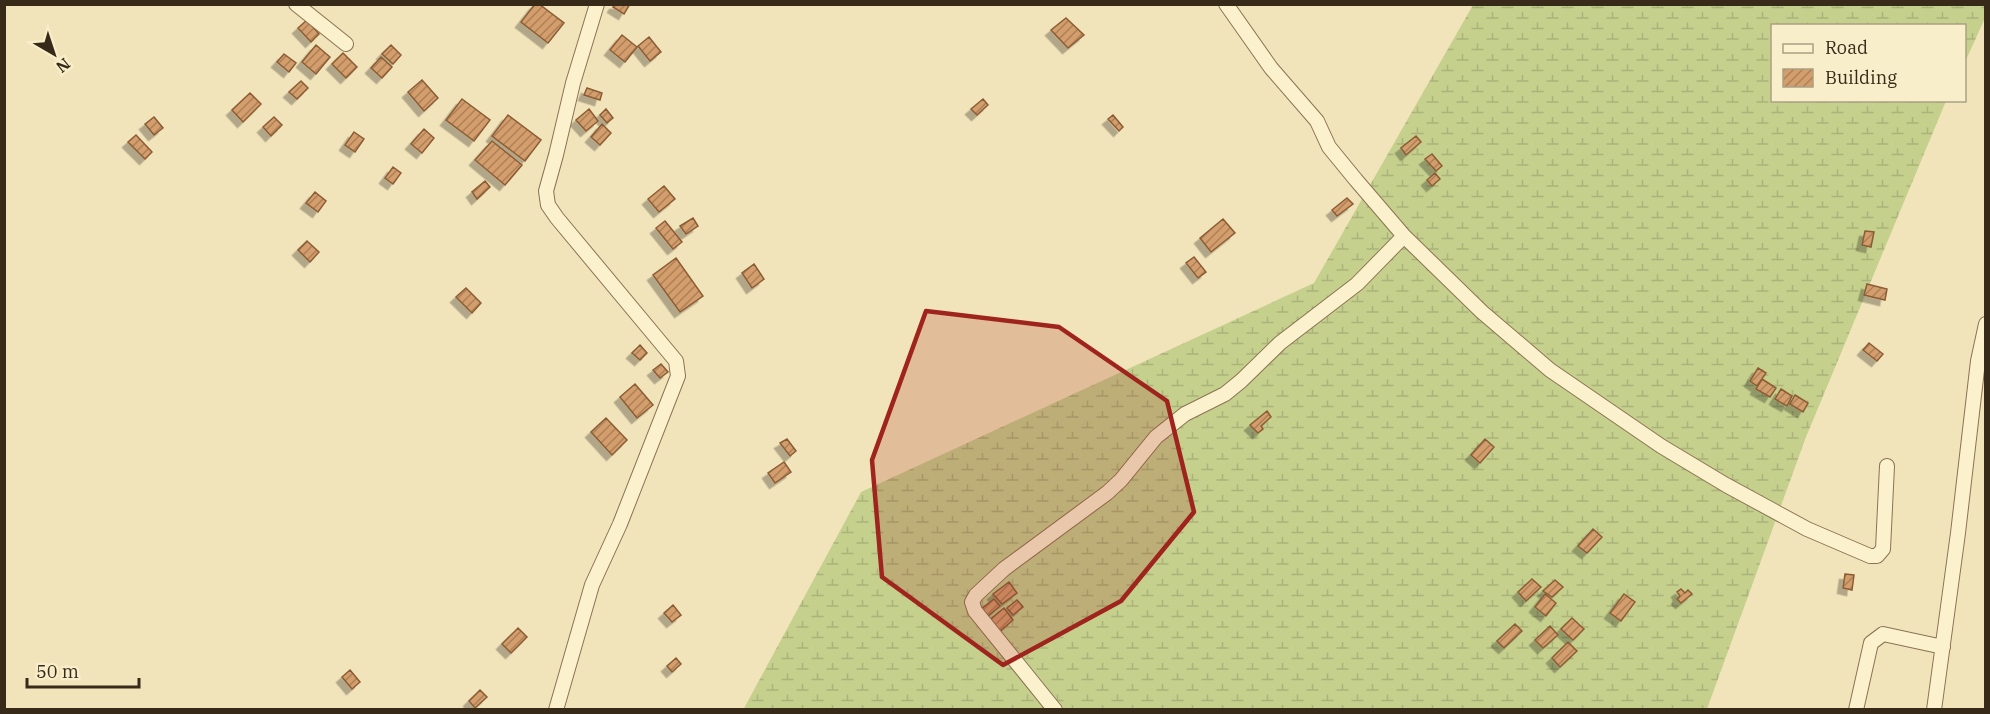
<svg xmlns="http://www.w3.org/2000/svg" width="1990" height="714" font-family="'IBM Plex Serif',serif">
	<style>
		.wetland { fill: url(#wetland-marsh) }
		.building { fill: url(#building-hatch); stroke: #8b5d36; stroke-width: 1.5; filter: url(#shadow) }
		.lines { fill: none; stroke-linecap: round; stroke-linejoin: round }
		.minor-casing { stroke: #8a7353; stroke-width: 16 }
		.minor { stroke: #fcf1cd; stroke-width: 14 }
		.marked { fill: #9e241d; fill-opacity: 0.2; stroke: #9e241d; stroke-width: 4.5; stroke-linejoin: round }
	</style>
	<defs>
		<pattern id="wetland-marsh" width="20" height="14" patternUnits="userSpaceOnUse" patternTransform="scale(1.5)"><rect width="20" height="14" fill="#c5d08d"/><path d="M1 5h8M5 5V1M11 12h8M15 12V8" fill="none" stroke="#aab379"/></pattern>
		<pattern id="building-hatch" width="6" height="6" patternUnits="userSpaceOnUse" patternTransform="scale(1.5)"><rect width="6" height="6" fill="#d49d6c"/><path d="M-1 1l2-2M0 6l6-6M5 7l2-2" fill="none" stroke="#ad8058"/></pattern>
		<filter id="shadow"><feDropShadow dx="-5.5" dy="5.5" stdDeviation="0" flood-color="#0004"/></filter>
	</defs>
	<rect width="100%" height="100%" fill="#f2e4ba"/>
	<path class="wetland" d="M1473,5H1985V18L1965,62L1964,26H1772V100L1946,101L1806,437L1707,709L743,710L861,492L1314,283Z"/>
	<path class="building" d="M535,4H539L564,23L548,43L521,22Z
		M615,4H630L624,14L613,7Z
		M1066,18L1084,35L1068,48L1051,30Z
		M307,20L319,34L311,42L298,28Z
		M622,35L637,47L625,62L610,50Z
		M649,37L661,52L650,61L638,46Z
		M316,45L330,57L316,74L302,62Z
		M391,45L401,55L393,64L382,54Z
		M343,53L357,67L346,78L332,64Z
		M284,54L296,63L289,72L277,62Z
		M381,57L392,67L382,78L371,68Z
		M422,80L438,98L424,111L408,92Z
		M301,81L308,88L297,99L289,92Z
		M587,88L602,93L600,100L584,95Z
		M250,93L261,104L243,122L232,110Z
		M462,99L490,120L474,141L446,120Z
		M983,99L988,105L977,115L971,109Z
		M589,109L598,121L586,131L576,120Z
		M606,109L613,118L607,123L600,115Z
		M508,115L541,140L525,161L492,136Z
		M1113,115L1123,127L1119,131L1108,119Z
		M154,117L163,128L154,135L145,124Z
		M274,117L282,125L271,136L263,127Z
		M602,124L611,133L600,145L591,137Z
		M424,129L434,138L422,153L411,144Z
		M354,132L364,139L355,152L345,145Z
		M136,135L152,152L145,159L128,142Z
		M1416,136L1421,142L1406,155L1401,148Z
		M492,141L522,165L505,185L475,160Z
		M1432,154L1442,166L1436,171L1425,159Z
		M393,167L401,173L393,184L385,178Z
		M1435,173L1440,179L1432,186L1427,180Z
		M485,181L490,187L477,199L472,192Z
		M664,186L675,199L659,212L648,199Z
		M315,192L326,201L318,212L306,203Z
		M1347,198L1353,204L1337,216L1332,210Z
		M693,218L698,226L686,234L680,226Z
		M1223,219L1235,233L1211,252L1200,238Z
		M665,221L682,242L673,249L656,228Z
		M1865,231L1874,232L1871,247L1862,245Z
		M307,241L319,252L310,262L298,250Z
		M1194,257L1206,272L1198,278L1186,263Z
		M676,258L703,296L680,312L653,275Z
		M754,264L764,279L752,288L742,273Z
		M1867,284L1887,289L1885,300L1864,295Z
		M466,288L481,303L472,313L456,297Z
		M1869,343L1883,354L1877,361L1863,350Z
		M640,345L647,353L640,360L632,353Z
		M661,364L668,372L660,378L653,370Z
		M1758,368L1766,373L1757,386L1750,381Z
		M1762,379L1776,388L1770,397L1756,389Z
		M635,384L653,405L637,418L620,397Z
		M1781,389L1792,396L1787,406L1775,399Z
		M1795,395L1808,403L1803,412L1790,404Z
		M1267,411L1271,417L1261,426L1263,429L1258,433L1250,425Z
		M606,418L627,440L612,455L591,432Z
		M787,439L796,451L790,456L780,443Z
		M1485,439L1494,447L1480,463L1471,455Z
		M784,462L791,472L775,483L768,473Z
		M1593,529L1602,537L1587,553L1578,546Z
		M1845,574L1854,575L1852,590L1843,588Z
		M1532,579L1541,587L1526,601L1518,592Z
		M1555,580L1563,587L1552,597L1543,591Z
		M1009,582L1017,593L1002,604L993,594Z
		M1681,589L1685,593L1688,590L1692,594L1681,603L1677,599L1680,596L1677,592Z
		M1545,594L1556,603L1546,616L1535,607Z
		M1624,594L1635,602L1621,621L1610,613Z
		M994,599L1000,606L987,617L981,609Z
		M1017,600L1023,607L1013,615L1007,608Z
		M673,605L681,615L672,622L664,613Z
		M1004,608L1013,620L998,633L988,621Z
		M1572,618L1584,629L1573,640L1561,629Z
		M1515,624L1522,631L1504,648L1497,641Z
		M1550,626L1558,635L1543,648L1535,640Z
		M518,628L527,637L511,653L502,644Z
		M1568,642L1577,651L1560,667L1552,658Z
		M676,658L681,664L672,672L667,666Z
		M350,670L360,682L352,689L342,677Z
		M480,690L487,697L475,708L469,701Z"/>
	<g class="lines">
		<g class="minor-casing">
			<path id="minor" d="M296,4L346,44
				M1226,4L1271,68L1317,121L1329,147L1356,180L1404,236L1482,312L1550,370L1661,446L1726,485L1807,529L1870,556H1877L1883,549L1887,466
				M556,710L592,585L620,524L678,376L676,361L557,218L548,205L546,191L556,155L573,83L597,4
				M1055,710L975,611L972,602L976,595L1004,569L1107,493L1121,480L1156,437L1185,414L1225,394L1241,381L1280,343L1357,284L1404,236
				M1856,710L1871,643L1883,634L1943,647
				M1934,710L1958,533L1978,361L1986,324"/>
		</g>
		<use href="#minor" class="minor"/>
	</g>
	<path class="marked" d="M926,311L1059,327L1167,401L1194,512L1121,601L1003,665L882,577L872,460Z"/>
	<rect width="1990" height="714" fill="none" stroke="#372a19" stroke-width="12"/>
	<rect x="1771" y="24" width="195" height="78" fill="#f9eeca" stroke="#aba083" stroke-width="1.5"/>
	<rect x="1783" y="44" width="30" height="9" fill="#fcf1cd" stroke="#aba083" stroke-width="1.5"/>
	<text x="1825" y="54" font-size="18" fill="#372a19">Road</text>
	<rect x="1783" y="69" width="30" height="18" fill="url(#building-hatch)" stroke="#aba083" stroke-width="1.5"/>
	<text x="1825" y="84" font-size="18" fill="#372a19">Building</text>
	<g transform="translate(54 54) rotate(141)" stroke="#f9eeca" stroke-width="4.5" paint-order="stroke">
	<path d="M0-4.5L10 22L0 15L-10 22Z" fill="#372a19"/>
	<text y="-9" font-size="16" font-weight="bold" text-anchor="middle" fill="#372a19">N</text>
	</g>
	<path d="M27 678v9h112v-9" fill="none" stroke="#372a19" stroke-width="3"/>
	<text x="36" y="678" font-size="18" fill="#372a19" stroke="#f9eeca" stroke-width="4.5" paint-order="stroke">50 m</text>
</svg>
